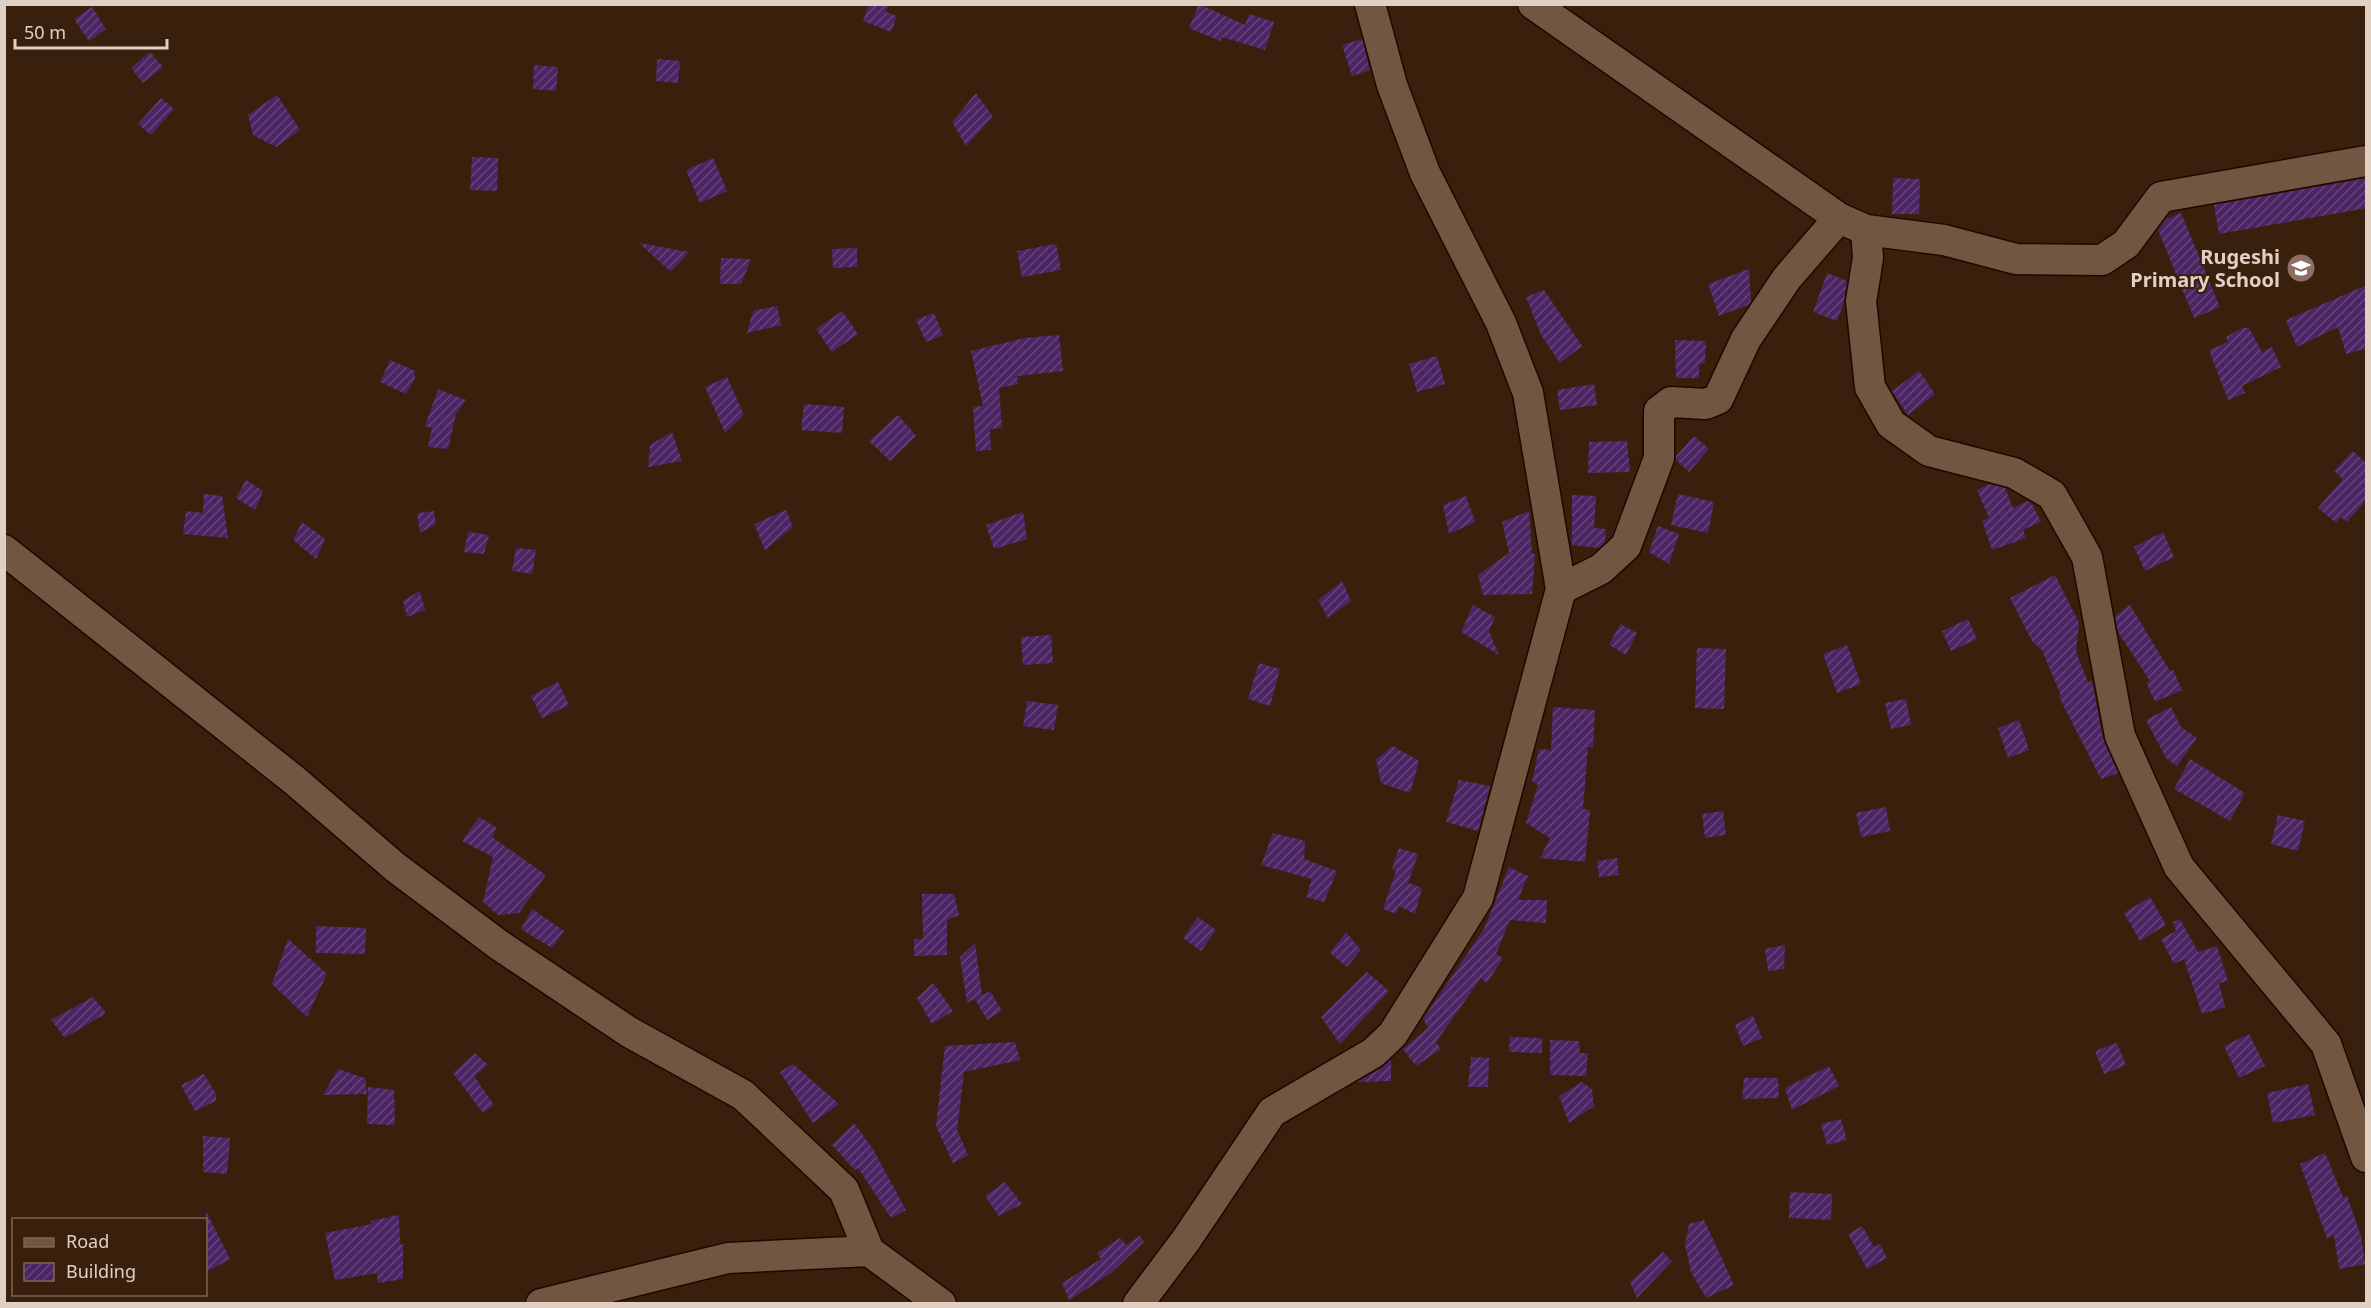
<svg xmlns="http://www.w3.org/2000/svg" width="2371" height="1308" font-family="'Noto Sans',sans-serif">
	<style>
		.building { fill: url(#building-hatch) }
		.lines { fill: none; stroke-linecap: round; stroke-linejoin: round }
		.minor-casing { stroke: #1f0800; stroke-width: 33 }
		.minor { stroke: #735642; stroke-width: 30 }
		.labels { text-anchor: middle; dominant-baseline: central; stroke-width: 4.5; stroke-linejoin: round; paint-order: stroke }
		.poi-label { font-size: 20px; font-weight: bold; fill: #e0cfc3; stroke: #39200d; text-anchor: end }
	</style>
	<defs>
		<pattern id="building-hatch" width="6" height="6" patternUnits="userSpaceOnUse" patternTransform="scale(1.5)"><rect width="6" height="6" fill="#4c2565"/><path d="M-1 1l2-2M0 6l6-6M5 7l2-2" fill="none" stroke="#664479"/></pattern>
	</defs>
	<rect width="100%" height="100%" fill="#39200d"/>
	<path class="building" d="M869,4H889L886,12L897,16L891,32L863,21Z
		M1199,4L1245,25L1249,14L1274,22L1265,50L1222,37L1220,41L1189,28Z
		M92,7L106,29L89,41L74,19Z
		M1362,39L1370,70L1352,76L1342,45Z
		M150,52L163,67L143,83L131,68Z
		M657,59L680,61L678,83L656,81Z
		M534,65L558,67L556,91L533,89Z
		M976,93L993,117L966,146L952,122Z
		M277,95L300,130L276,147L253,135L248,115Z
		M161,98L174,109L151,135L138,124Z
		M472,157L498,158L497,191L470,190Z
		M713,158L727,191L700,203L686,170Z
		M1893,178L1920,179L1919,214H1892Z
		M2367,178V208L2219,234L2214,205Z
		M2181,213L2220,307L2194,318L2158,230L2166,219Z
		M639,243L689,252L671,272Z
		M1056,244L1061,270L1022,277L1017,251Z
		M857,248V267L833,268L832,249Z
		M721,258L751,259L741,284H720Z
		M1749,269L1751,301L1748,305L1719,316L1708,284Z
		M1827,273L1847,281L1844,302L1837,321L1813,312Z
		M2367,285V348L2346,354L2338,327L2297,347L2286,320Z
		M1544,290L1582,346L1560,363L1541,335L1526,297Z
		M777,306L781,325L747,333L753,311Z
		M842,311L858,334L832,352L816,329Z
		M934,313L943,335L926,342L916,320Z
		M2242,328H2249L2262,352L2272,347L2281,367L2242,386L2245,393L2228,400L2209,350L2228,342L2226,337Z
		M1059,335L1063,371L1017,376L1018,384L999,388L1002,428L990,429L991,450L976,451L973,407L983,406L971,351L1024,338Z
		M1675,340L1706,341L1705,362L1699,364V378H1676Z
		M1437,356L1445,384L1417,392L1409,364Z
		M390,360L415,371V378L406,394L380,382Z
		M1919,371L1935,394L1908,415L1892,391Z
		M727,377L744,415L725,433L705,387Z
		M1594,384L1597,405L1560,410L1557,390Z
		M438,389L466,400L456,414L448,449L428,447L432,428L425,426Z
		M804,404L844,407L842,433L801,430Z
		M898,415L916,436L890,461L869,441Z
		M672,432L682,461L648,467L650,445Z
		M1694,436L1709,449L1689,472L1676,460V456Z
		M1627,441L1630,472L1588,473L1589,442Z
		M2353,451L2367,464V499L2347,522L2341,517L2336,523L2318,508L2343,479L2334,471Z
		M246,480L263,491L255,510L236,498Z
		M1989,484L2005,488L2013,508L2028,501L2032,504L2041,522L2023,530L2026,538L1992,550L1982,521L1989,518L1977,490Z
		M204,494L222,496L228,538L183,534L186,511L203,513Z
		M1678,494L1714,502L1708,533L1671,525Z
		M1572,495L1596,496L1594,528L1606,529L1605,542L1599,548L1572,545Z
		M1466,496L1475,522L1449,534L1443,505Z
		M786,510L793,527L765,550L754,524Z
		M434,511L436,524L420,533L417,513Z
		M1529,511L1532,554H1535L1532,594L1483,595L1478,575L1509,553L1502,522Z
		M1023,512L1027,539L994,549L986,525Z
		M302,522L325,539L316,559L293,540Z
		M1658,526L1679,534L1669,564L1649,552Z
		M468,532L489,535L484,554L464,552Z
		M2163,532L2174,557L2145,571L2134,547Z
		M516,548L536,550L532,574L512,571Z
		M2055,575L2079,623L2076,652L2088,683L2092,681L2103,739L2118,773L2101,779L2059,697L2061,696L2042,650L2032,641L2010,598Z
		M1342,581L1351,601L1328,618L1318,600Z
		M420,591L425,610L407,617L403,601Z
		M1473,605L1495,617L1489,631L1499,655L1461,632Z
		M2130,605L2170,671L2173,670L2182,690L2155,702L2146,682L2150,681L2118,632L2115,616Z
		M1968,619L1977,639L1951,651L1942,631Z
		M1620,624L1637,633L1626,655L1609,645Z
		M1051,635L1053,663L1023,665L1021,637Z
		M1847,645L1861,684L1837,693L1823,654Z
		M1697,648L1726,649L1724,709L1695,708Z
		M1259,663L1280,669L1270,706L1248,699Z
		M558,682L569,705L542,718L531,696Z
		M1906,699L1911,725L1891,729L1885,703Z
		M1027,701L1058,705L1054,730L1023,726Z
		M1553,707L1595,710L1593,747H1588L1583,809L1590,810L1585,862L1540,858L1550,838L1526,823L1538,785L1532,781L1539,749L1551,750Z
		M2171,707L2181,727L2197,738L2177,766L2166,758L2146,720Z
		M2019,720L2029,750L2008,758L1998,728Z
		M1393,746L1419,761L1410,793L1381,783L1376,759Z
		M2190,759L2245,793L2230,821L2174,789Z
		M1459,780L1490,786L1478,831L1446,822Z
		M1886,807L1890,831L1861,837L1856,813Z
		M1723,811L1726,835L1705,838L1702,814Z
		M2278,815L2305,821L2298,851L2271,844Z
		M479,817L497,828L492,837L546,875L519,913L498,915L483,902L493,857L462,841Z
		M1273,833L1305,841L1304,859L1337,871L1324,902L1306,897L1312,879L1261,865Z
		M1399,848L1418,854L1408,883L1422,888L1415,914L1399,906L1396,914L1383,909L1396,871L1392,869Z
		M1617,858L1619,875L1599,877L1597,861Z
		M1509,867L1528,876L1518,900H1547L1546,923L1510,920L1496,954L1503,958L1487,983L1481,978L1436,1042L1441,1049L1416,1066L1403,1049L1428,1028L1423,1019L1484,929Z
		M922,894H954L959,915L947,920V955L914,956V939H923Z
		M2150,897L2166,925L2140,941L2124,913Z
		M532,909L564,931L552,948L521,929Z
		M1198,917L1216,930L1201,951L1183,938Z
		M2180,919L2198,952L2217,946L2228,981L2219,983L2225,1007L2202,1014L2184,959L2174,964L2161,939L2176,931L2173,922Z
		M316,926L366,928L365,954L316,953Z
		M1346,932L1361,950L1347,967L1330,953Z
		M288,939L327,974L307,1017L272,984Z
		M975,943L982,995L967,1003L960,957Z
		M1785,945L1784,969L1768,971L1765,949Z
		M1367,972L1389,991L1340,1044L1321,1017Z
		M933,983L953,1011L932,1024L917,998Z
		M990,991L1002,1011L987,1020L975,999Z
		M93,997L106,1013L65,1038L51,1020Z
		M1753,1015L1762,1038L1743,1046L1735,1025Z
		M2249,1034L2265,1066L2239,1078L2224,1046Z
		M1510,1037L1542,1038V1053L1509,1052Z
		M1550,1040L1579,1041L1580,1053H1588L1586,1076L1550,1075Z
		M1015,1042L1020,1060L964,1072L957,1130L968,1155L953,1163L936,1126L945,1046Z
		M2117,1043L2126,1065L2104,1074L2095,1051Z
		M475,1053L488,1065L474,1076L494,1105L483,1113L453,1073Z
		M1471,1057L1489,1058L1488,1087H1468Z
		M1391,1059V1081L1357,1082L1382,1068Z
		M793,1064L839,1104L813,1123L780,1072Z
		M1829,1066L1839,1086L1792,1110L1785,1088Z
		M338,1069L365,1078L367,1094L323,1095Z
		M204,1074L216,1094V1101L195,1111L181,1085Z
		M1744,1078H1778L1779,1098L1742,1099Z
		M1582,1082L1592,1089L1594,1106L1569,1123L1559,1096Z
		M2308,1084L2315,1115L2273,1123L2267,1093Z
		M368,1087L394,1090L395,1125L367,1124Z
		M1841,1119L1847,1140L1827,1145L1821,1124Z
		M854,1123L873,1149L906,1210L891,1218L858,1168L855,1170L832,1145Z
		M203,1136L230,1138L227,1174L203,1172Z
		M2325,1153L2343,1197L2347,1196L2361,1236L2365,1264L2339,1269L2334,1235L2327,1238L2300,1164Z
		M1005,1182L1022,1204L999,1216L985,1196Z
		M1790,1192L1832,1194L1831,1220L1789,1218Z
		M206,1211L230,1259L206,1272Z
		M399,1215L400,1245L403,1244V1279L378,1283L377,1273L335,1280L325,1233L372,1224L371,1221Z
		M1704,1220L1734,1285L1706,1298L1691,1272L1685,1245L1689,1224Z
		M1862,1226L1874,1247L1880,1244L1887,1258L1867,1269L1848,1234Z
		M1140,1236L1144,1242L1111,1273L1069,1300L1062,1283L1101,1259L1097,1253L1120,1238L1126,1245Z
		M1663,1252L1672,1261L1637,1298L1630,1282Z"/>
	<g class="lines">
		<g class="minor-casing">
			<path id="minor" d="M1533,4L1839,218L1866,230L1944,240L2016,259L2102,260L2126,244L2161,197L2366,161
				M1866,230L1868,258L1861,301L1870,387L1891,424L1929,451L2014,473L2052,495L2087,557L2120,736L2179,867L2326,1044L2366,1157
				M4,550L294,780L395,867L499,945L629,1032L743,1095L844,1190L869,1251
				M1561,589L1601,569L1626,546L1659,458V411L1671,402L1706,404L1718,399L1746,339L1787,278L1839,218
				M541,1304L728,1258L869,1251L941,1304
				M1138,1304L1186,1240L1272,1112L1373,1053L1393,1034L1478,898L1561,589L1528,393L1501,323L1425,173L1392,85L1370,4"/>
		</g>
		<use href="#minor" class="minor"/>
	</g>
	<defs>
		<g id="school-disc" transform="scale(1.5)"><circle r="9.5" fill="#8d6e63" stroke="#39200d"/><path d="M0-5L7-2L0 1L-7-2ZM-4 1L0 2.5L4 1V4Q0 6-4 4Z" fill="#fff"/></g>
	</defs>
	<g fill-rule="evenodd">
		<use href="#school-disc" x="2301" y="268"/>
	</g>
	<g class="labels">
		<g class="poi-label">
			<text x="2280" y="256">Rugeshi<tspan x="2280" dy="23">Primary School</tspan></text>
		</g>
	</g>
	<rect width="2371" height="1308" fill="none" stroke="#e0cfc3" stroke-width="12"/>
	<rect x="12" y="1218" width="195" height="78" fill="#39200d" stroke="#7c6656" stroke-width="1.5"/>
	<rect x="24" y="1238" width="30" height="9" fill="#735642" stroke="#7c6656" stroke-width="1.5"/>
	<text x="66" y="1248" font-size="18" fill="#e0cfc3">Road</text>
	<rect x="24" y="1263" width="30" height="18" fill="url(#building-hatch)" stroke="#7c6656" stroke-width="1.5"/>
	<text x="66" y="1278" font-size="18" fill="#e0cfc3">Building</text>
	<path d="M15 39v9h152v-9" fill="none" stroke="#e0cfc3" stroke-width="3"/>
	<text x="24" y="39" font-size="18" fill="#e0cfc3" stroke="#39200d" stroke-width="4.5" paint-order="stroke">50 m</text>
</svg>
